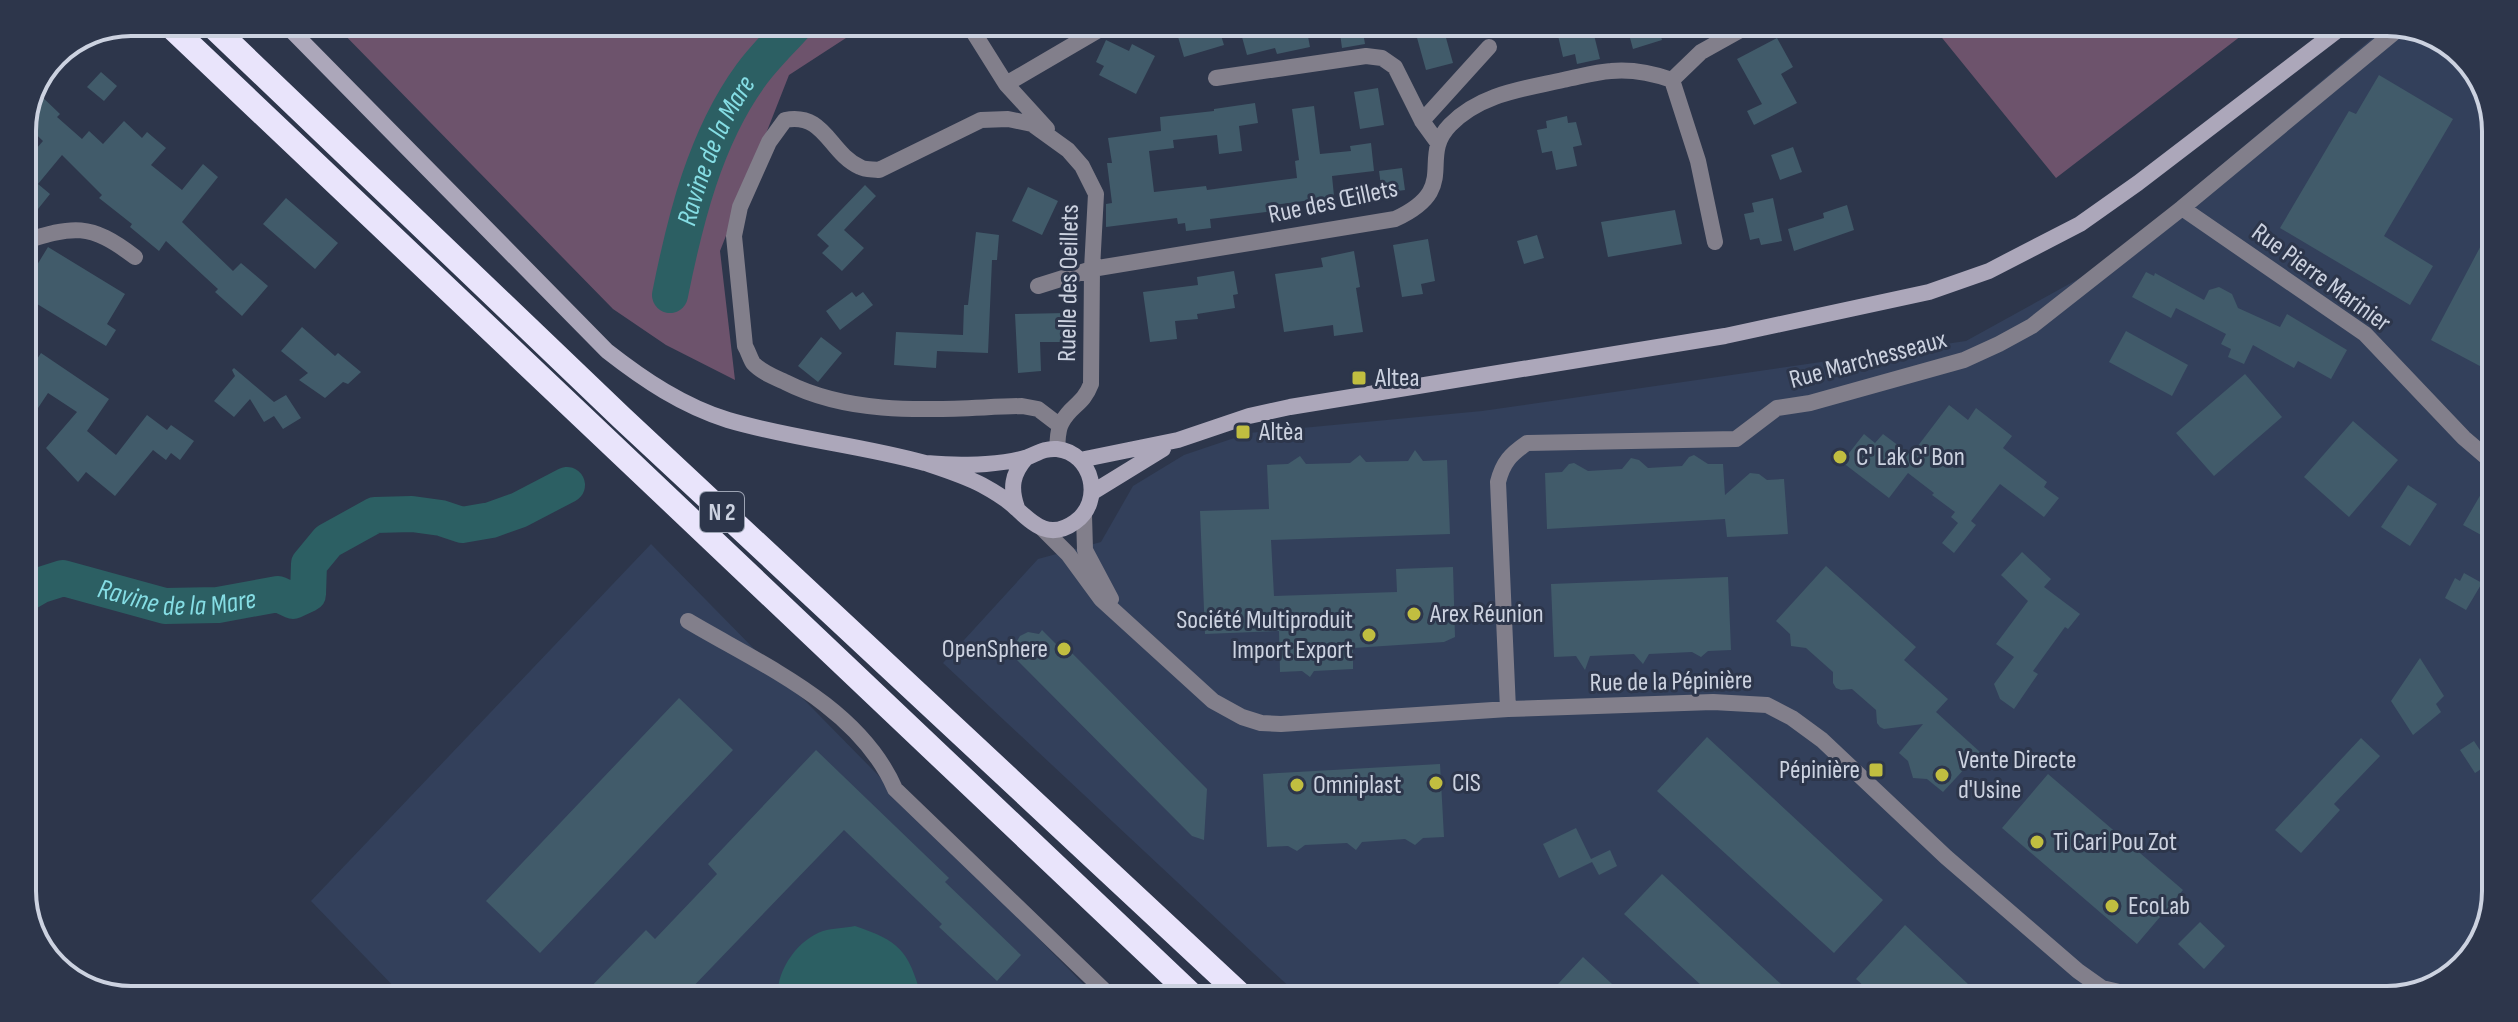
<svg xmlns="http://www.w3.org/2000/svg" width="2518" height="1022" font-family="'Sofia Sans Condensed',sans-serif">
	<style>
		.built { fill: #33405b }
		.green { fill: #6d536c }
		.water { fill: #2c5f63 }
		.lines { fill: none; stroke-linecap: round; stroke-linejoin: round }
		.river { stroke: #2c5f63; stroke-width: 36 }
		.building { fill: #415b6a }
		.street { stroke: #827f8b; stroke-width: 16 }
		.secondary { stroke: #aca7ba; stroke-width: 16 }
		.highway { stroke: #e9e4fb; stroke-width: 24 }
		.poi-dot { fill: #c1be40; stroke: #2d364b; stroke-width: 3 }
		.labels { text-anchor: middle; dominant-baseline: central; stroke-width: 6; stroke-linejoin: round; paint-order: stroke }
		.shield { fill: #2d364b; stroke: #9ca3b3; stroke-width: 2 }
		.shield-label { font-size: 24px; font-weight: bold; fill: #ccd2e0 }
		.street-label { font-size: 26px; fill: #ccd2e0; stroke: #2d364b }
		.poi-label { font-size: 26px; fill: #ccd2e0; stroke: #2d364b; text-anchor: start }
		.water-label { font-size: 28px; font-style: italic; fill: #85dde4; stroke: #2d364b }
		.rim { fill: none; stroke: #ccd2e0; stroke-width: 4 }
	</style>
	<rect width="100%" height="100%" fill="#2d364b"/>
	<path class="built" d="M2382,30H2428L2474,65L2496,123L2488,932L2448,981L2387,1000L1299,996L943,663L1038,559L1101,542L1133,486L1184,455L1249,433L1482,411L1966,341L2100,267Z
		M651,544L1094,995L400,993L311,901Z"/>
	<path class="green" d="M333,23L866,25L789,75L720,251L735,380L666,345L613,309Z
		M1934,28L2250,29L2056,178Z"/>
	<path class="water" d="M855,926C899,941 908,950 921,995L778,994C777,969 799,939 823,931C833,928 845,928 855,926Z"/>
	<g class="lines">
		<g class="river">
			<path id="s1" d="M670,295C685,220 705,138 751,75C764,57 781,41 796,24"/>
			<path id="s2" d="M22,596L41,585L63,578L165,606L218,605L278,594L293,601L308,594L309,564L328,541L375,515L412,514L441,518L462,525L491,520L519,510L567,485"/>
		</g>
	</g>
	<path class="building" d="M1188,26H1218L1224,45L1184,57L1176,30Z
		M1270,26H1306L1310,47L1277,54L1275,48L1247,55L1242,37L1271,29Z
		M1339,26H1362L1365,44L1342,48Z
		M1414,27H1443L1453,63L1426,70Z
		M1556,27H1592L1600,59L1577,64L1575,54L1563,57Z
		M1627,27H1658L1662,40L1633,49Z
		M1777,38L1793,67L1781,74L1797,103L1754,125L1747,111L1762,104L1737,59Z
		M1106,40L1129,51L1132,44L1155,56L1136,94L1099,75L1104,66L1096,62Z
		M101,72L117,86L104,101L87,87Z
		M2379,75L2453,119L2384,236L2433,266L2410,305L2280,228L2349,111L2356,114Z
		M1378,88L1384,125L1360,129L1354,92Z
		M37,92L60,114L57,117L82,139L89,131L103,144L124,121L142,138L147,132L166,148L151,165L182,190L203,164L218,177L182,222L233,271L241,263L268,286L242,316L215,292L218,289L166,241L159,251L130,227L132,224L99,198L102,195L62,155L38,184L50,194L22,229V165L43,141L23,122Z
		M1255,103L1258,123L1239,126L1242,151L1219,154L1217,135L1173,140L1174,148L1149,151L1154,192L1206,186L1207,190L1297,178L1295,161L1299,160L1292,109L1314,106L1320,154L1351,151L1350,146L1371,143L1374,171L1332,176L1335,206L1312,209L1311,200L1274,205L1275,211L1210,219L1211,228L1186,231L1185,223L1178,224L1177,218L1106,227V204L1112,203L1107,163H1112L1108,138L1161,131L1160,117L1214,111V109Z
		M1567,116L1568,123L1576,122L1582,145L1573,147L1577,166L1556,170L1552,151L1542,153L1537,130L1547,128L1546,121Z
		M1793,147L1802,172L1780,180L1771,155Z
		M1402,168L1405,190L1382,193L1379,171Z
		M865,185L876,196L844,230L864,248L842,271L822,253L829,246L817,235Z
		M1028,187L1058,201L1042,235L1012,221Z
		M286,198L338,243L315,269L263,224Z
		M1773,198L1782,241L1761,245L1759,238L1750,240L1744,214L1754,212L1752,203Z
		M1847,205L1854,230L1794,251L1788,229L1824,218L1823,213Z
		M1675,210L1682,244L1608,257L1601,222Z
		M2495,219L2493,373L2431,340Z
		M976,232L999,235L997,260H992L988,353L937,351L936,368L894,365L896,332L963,335L964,305H968Z
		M1537,235L1544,258L1524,264L1517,241Z
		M1428,239L1435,281L1421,284L1423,294L1402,297L1393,245Z
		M48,247L125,294L107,324L116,330L106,346L24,296L33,282L22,276V271L29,260L37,265Z
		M1354,251L1360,287L1356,288L1363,332L1334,336L1333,325L1284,332L1275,274L1323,267L1321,258Z
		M1234,271L1238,294L1233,295L1235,308L1197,314L1198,319L1175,321L1177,339L1150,342L1143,292L1198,285L1197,277Z
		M2146,272L2154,276L2155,273L2204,300L2209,290L2219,287L2232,294L2238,308L2280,327L2287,314L2347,350L2331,379L2298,361L2294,368L2253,345L2244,364L2228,357L2231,349L2221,344L2226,334L2176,308L2171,318L2132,297Z
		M852,292L856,297L863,292L873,305L840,330L826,311Z
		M1067,313V342H1040L1041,371L1018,373L1015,314Z
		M302,327L335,356L338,353L361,372L348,384L343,382L325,398L299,380L308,373L281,351Z
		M2126,331L2188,365L2172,396L2109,362Z
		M821,337L842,353L818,382L798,366Z
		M41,353L109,399L87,431L116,455L147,415L167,430L171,425L194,441L180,460L171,453L166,460L153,450L115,496L86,472L78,482L46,448L77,412L48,393L32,417L22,410V358L33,365Z
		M234,368L274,402L286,395L301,418L283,429L274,416L264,422L250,399L234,417L214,401L235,376L232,370Z
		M2245,374L2282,417L2214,476L2176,433Z
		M1949,405L1968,420L1976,408L2012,436L2003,448L2047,482L2044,487L2059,498L2044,517L2000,484L1971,521L1976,525L1954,553L1942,543L1958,523L1951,517L1955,512L1932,495L1934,493L1908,473L1889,498L1842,462L1864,434L1875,443L1883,434L1911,455Z
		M2353,421L2398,460L2349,517L2304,477Z
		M1415,450L1423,461L1447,460L1450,534L1271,540L1274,596L1397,592L1396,569L1453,567L1455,637L1444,642L1353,648V669L1314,671L1310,677L1302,671L1280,672L1279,631L1205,634L1200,511L1269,509L1267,465L1288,464L1300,456L1306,464L1350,463L1360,455L1366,462L1408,461Z
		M1694,455L1708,464H1723L1725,495L1750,473L1759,474L1767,480L1784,479L1788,534L1727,537L1725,519L1547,529L1545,473L1562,472L1569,464L1574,463L1588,471L1622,469L1631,458L1639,460L1648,468L1682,466L1689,457Z
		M2492,475V541L2463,525Z
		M2408,485L2437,504L2410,546L2381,527Z
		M2022,552L2051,579L2044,587L2080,614L2068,629L2065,627L2033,671L2038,674L2014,709L2000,699L1994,684L2014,657L1996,644L2028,601L2001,575Z
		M1826,566L1916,647L1904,660L1948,699L1936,712L1980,752L1943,792L1927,779L1913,778L1908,761L1899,753L1923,724L1884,729L1880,727L1877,723L1876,710L1852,689L1841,690L1836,688L1833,683V672L1806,648L1791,646L1790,634L1776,621Z
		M2464,573L2482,583L2466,610L2445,598L2455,578L2460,581Z
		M1728,577L1731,650L1708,651L1701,657L1692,652L1649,654L1643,664L1634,654L1590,656L1585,670L1576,656L1554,657L1551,584Z
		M1042,630L1059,647L1063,644L1207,789L1204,840L1192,836L1017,660V641L1020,636L1028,632L1039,634Z
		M2420,658L2444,696L2436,704L2441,712L2413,735L2391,701Z
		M679,698L733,750L540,953L486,901Z
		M1707,737L1883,900L1834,953L1657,791Z
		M2361,738L2380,756L2334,804L2340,810L2301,853L2275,830Z
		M2474,741L2489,764L2475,773L2460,750Z
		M816,750L949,878L945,882L1021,955L997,981L939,927L942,924L844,830L686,994H584L646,930L655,939L717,874L708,864Z
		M1440,764L1444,837L1423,838L1415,845L1405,839L1362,842L1356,850L1347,843L1305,845L1297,851L1288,846L1267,847L1263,774Z
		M2048,774L2183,890L2137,944L2002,828Z
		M1576,828L1591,859L1610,850L1617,866L1599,875L1592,862L1559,878L1543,844Z
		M1662,874L1796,998H1715L1624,914Z
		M2200,922L2225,946L2204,969L2178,944Z
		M1905,925L1984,999L1877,998L1856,979Z
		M1583,957L1626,997H1546Z"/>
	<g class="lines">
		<path class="street" d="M969,25L1006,84L1047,129
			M1216,78L1366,56L1382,58L1395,67L1422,121L1438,143
			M1672,80L1698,161L1715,242
			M1006,84L1107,25
			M1422,121L1489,47
			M2182,208L2365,334L2464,438L2492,462
			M22,242C74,226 89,222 135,257
			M1038,286L1092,269L1395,219C1462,188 1417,159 1450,125C1480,94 1523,89 1563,80C1579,77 1595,72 1611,71C1632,69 1652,73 1672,80L1701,52L1744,28
			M1057,449C1058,440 1057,430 1062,422C1071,405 1083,405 1091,384L1092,269L1096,194L1082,166L1068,150L1032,124L1008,119L981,120L879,170C873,169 865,170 860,167C829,153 825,112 785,120L769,142L740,207L734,236L745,346C748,351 750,358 753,363C761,372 774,377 785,382C858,419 942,408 1022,406L1038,409L1059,425
			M1084,515L1085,550L1111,599
			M1042,528L1068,554L1101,599L1213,701L1242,717L1261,723L1281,724L1508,709L1713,702L1767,705L1792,718L1822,740L1946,857L2078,971L2102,988L2149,999
			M688,621C762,665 859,706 895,789L1109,995
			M1508,709L1498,482C1503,462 1511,454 1527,443L1736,439L1777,408L1810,403L1964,360L1999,344L2032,326L2182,208L2397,30"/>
		<path class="secondary" d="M284,23L607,351C644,380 683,406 728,420C792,439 861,445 925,463C943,469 965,476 982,485C993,491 1008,500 1017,509C1034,525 1050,540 1075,522C1104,502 1093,453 1057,449C1045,448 1038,453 1028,457C1016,461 999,463 986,464C966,466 945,464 925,463
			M1080,460L1178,440L1249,416L1290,407L1725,336L1929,292L1989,271L2080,224L2138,183L2338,30
			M1093,492L1163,449
			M1017,508C1010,488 1012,474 1026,458"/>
		<path class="highway" d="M166,22L1193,996
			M208,22L622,418L1242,996"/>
	</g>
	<g class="poi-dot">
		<rect x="1351" y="370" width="16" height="16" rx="4"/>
		<rect x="1235" y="424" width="16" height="16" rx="4"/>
		<circle cx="1840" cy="457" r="8"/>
		<circle cx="1414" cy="614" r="8"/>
		<circle cx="1369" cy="635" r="8"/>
		<circle cx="1064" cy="649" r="8"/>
		<rect x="1868" y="762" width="16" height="16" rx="4"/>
		<circle cx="1942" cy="775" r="8"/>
		<circle cx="1436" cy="783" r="8"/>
		<circle cx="1297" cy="785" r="8"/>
		<circle cx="2037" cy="842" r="8"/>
		<circle cx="2112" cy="906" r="8"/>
	</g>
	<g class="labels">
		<rect class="shield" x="700" y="492" width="44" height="40" rx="6"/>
		<g class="shield-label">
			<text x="722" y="512">N 2</text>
		</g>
		<g class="street-label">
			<text transform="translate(1333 202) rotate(-12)">Rue des Œillets</text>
			<text transform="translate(2321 278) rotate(36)">Rue Pierre Marinier</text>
			<text transform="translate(1069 283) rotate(-89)">Ruelle des Oeillets</text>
			<text transform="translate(1868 360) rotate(-15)">Rue Marchesseaux</text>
			<text transform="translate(1671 682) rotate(-1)">Rue de la Pépinière</text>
		</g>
		<g class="poi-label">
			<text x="1375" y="378">Altea</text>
			<text x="1259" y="432">Altèa</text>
			<text x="1856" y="457">C' Lak C' Bon</text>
			<text x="1430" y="614">Arex Réunion</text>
			<text x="1353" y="620" text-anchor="end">Société Multiproduit<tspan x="1353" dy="30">Import Export</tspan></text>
			<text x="1048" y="649" text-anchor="end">OpenSphere</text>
			<text x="1958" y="760">Vente Directe<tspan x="1958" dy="30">d'Usine</tspan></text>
			<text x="1860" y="770" text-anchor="end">Pépinière</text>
			<text x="1452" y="783">CIS</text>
			<text x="1313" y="785">Omniplast</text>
			<text x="2053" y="842">Ti Cari Pou Zot</text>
			<text x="2128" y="906">EcoLab</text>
		</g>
		<g class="water-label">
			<text stroke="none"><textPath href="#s1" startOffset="152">Ravine de la Mare</textPath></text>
			<text stroke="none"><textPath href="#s2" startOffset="162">Ravine de la Mare</textPath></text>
		</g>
	</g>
	<path d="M0 0H2518V1022H0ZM131 36H2387A95 95 0 0 1 2482 131V891A95 95 0 0 1 2387 986H131A95 95 0 0 1 36 891V131A95 95 0 0 1 131 36Z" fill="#2d364b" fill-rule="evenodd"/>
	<path class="rim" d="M131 36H2387A95 95 0 0 1 2482 131V891A95 95 0 0 1 2387 986H131A95 95 0 0 1 36 891V131A95 95 0 0 1 131 36Z"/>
</svg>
